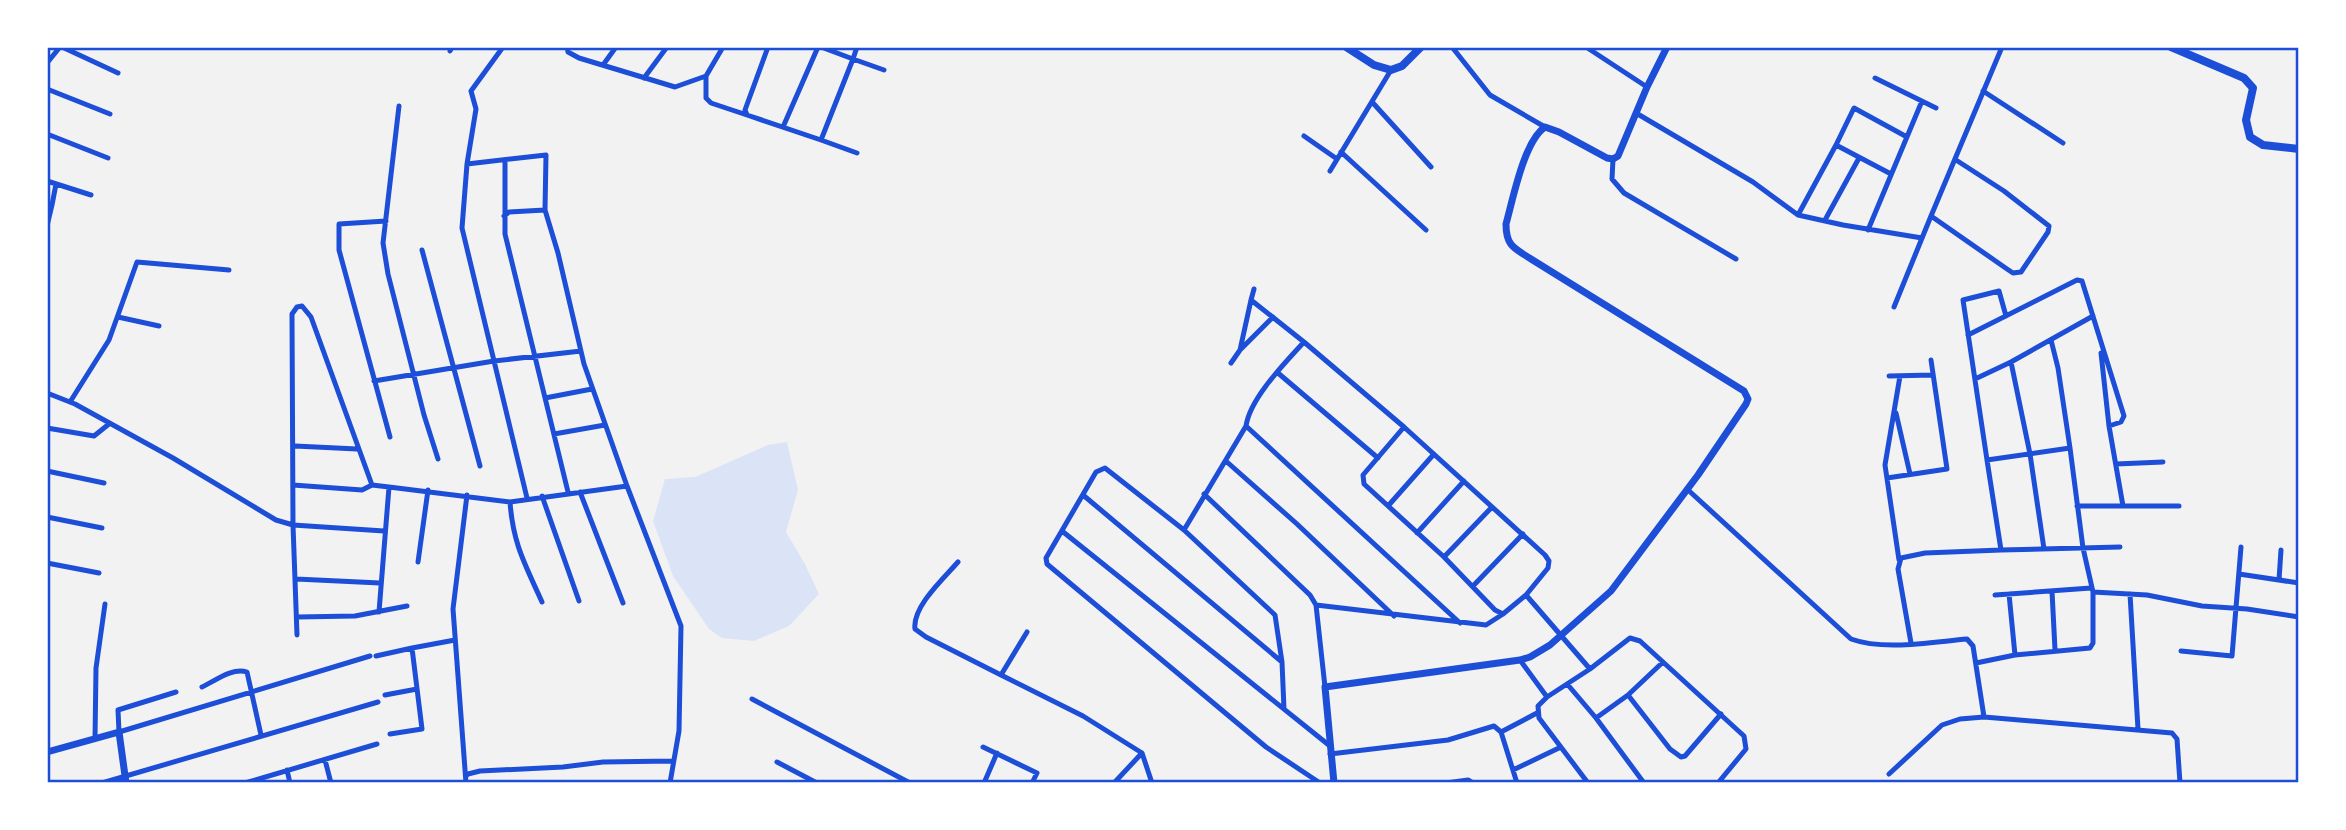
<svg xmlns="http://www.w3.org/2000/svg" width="2346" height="830" font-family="Montserrat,sans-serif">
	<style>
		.green { fill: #dbe4f7 }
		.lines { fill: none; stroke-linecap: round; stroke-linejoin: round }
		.minor { stroke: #1d4ed8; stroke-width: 5 }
		.tertiary { stroke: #1d4ed8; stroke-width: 7 }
		.secondary { stroke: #1d4ed8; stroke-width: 8 }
		.neatline { fill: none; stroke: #1d4ed8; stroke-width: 2.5 }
	</style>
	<rect width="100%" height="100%" fill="#f2f2f2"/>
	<path class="green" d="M787,442L798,490L786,532L805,564L819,594L789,626L754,641L722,638L709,629L673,576L653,521L665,479L695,477L768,445Z"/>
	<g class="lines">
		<path class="minor" d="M62,47L118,73
			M503,47L471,91L476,109L467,164L462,228L527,498
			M567,47L568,52L579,58L675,87L706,76
			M723,47L706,76V98L711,103L747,115
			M768,47L745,110L747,115L821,140L853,59L821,47
			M857,47L853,59L884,70
			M1452,47L1490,95L1545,127
			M1586,47L1647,87
			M450,51L452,47
			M47,63L60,47
			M603,65L616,47
			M644,78L667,47
			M1875,78L1936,108
			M47,89L110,114
			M1983,91L2063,143
			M1373,103L1431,167
			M399,106L383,243L388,274L424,415L438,459
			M1636,113L1753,182L1798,215L1843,225L1922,238
			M783,127L818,47
			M47,134L108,158
			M1304,136L1337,159
			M821,140L857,153
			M1341,152L1426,230
			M1613,159L1612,179L1624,193L1736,259
			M505,160V234L568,492
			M1956,160L2004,191L2049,226L2048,232L2021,272L2013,273L2007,269L1931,216L2002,47
			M467,164L546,155L545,210L558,253L584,364L627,486L681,626L679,731L670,783
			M1330,171L1391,70
			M1891,174L1836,145L1854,108L1907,137
			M47,181L91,195
			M47,204L52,205L47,226
			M52,205L56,184
			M1798,215L1836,145
			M504,216L509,212L545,210
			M1825,220L1859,158
			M386,221L339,224V250L390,437
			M1868,230L1922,101
			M422,250L480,466
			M1251,300L1254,289
			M1894,307L1931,216
			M118,317L159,326
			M1968,335L2077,280L2082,281L2124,416L2121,422L2109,426
			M2051,340L2058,368L2070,448
			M1241,349L1273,317
			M2011,362L2030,454L2044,549
			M1231,363L1240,350L1251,300L1304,342
			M1278,373L1378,458
			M1889,376L1933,375
			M1975,379L2011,362L2093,316
			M374,381L494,361L581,351
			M47,393L75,404L173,458L276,520L293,525L384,531
			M545,398L592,389
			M70,402L109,340L137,262L229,270
			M1896,413L1910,474
			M1246,426C1250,398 1285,363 1304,342L1404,427L1545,555L1549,561L1548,568L1526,595
			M1404,427L1363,475L1364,484L1444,557L1495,610L1503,614L1526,595L1590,669L1547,697L1520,660
			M47,428L94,436L109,424
			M554,434L605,425
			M295,446L357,449
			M1987,460L1963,300L1999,291L2006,316
			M1227,462L1297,524L1394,616
			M2116,464L2163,462
			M47,471L104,483
			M1887,478L1947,469L1931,360
			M293,485L362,490L372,485L389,487
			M1687,489L1851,639C1884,651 1932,642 1967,639L1973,646L1984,717L2172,733L2177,739L2180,783
			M580,492L623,603
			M1204,494L1310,595L1316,605L1325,687
			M1083,495L1282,662L1284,709
			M542,496L579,601
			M510,502C513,544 525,564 542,602
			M1388,506L1434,454
			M2077,506H2123L2109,426L2101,353
			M2123,506H2179
			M47,517L102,528
			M1184,530L1246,426L1460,623
			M1062,531L1330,746
			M1417,533L1464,481
			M2120,547L2001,550L1987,460L2070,448L2083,548L2093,592L2147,595L2202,606L2247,609L2299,617
			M1444,557L1492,507
			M1899,560L1885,465L1900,376
			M418,562L428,490
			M958,562C944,578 912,607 915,629L926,637L1001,675
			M47,563L99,573
			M2239,574L2299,583
			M296,579L380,583
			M2279,580L2281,550
			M1473,586L1523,534
			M2052,591L2055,650
			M2009,594L2015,655
			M2130,594L2138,729
			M1995,595L2091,588
			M1316,605L1486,625L1503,614
			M379,612L389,487L510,502L627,486
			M297,617L355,616L407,606
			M1027,632L1001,675L1083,716L1142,753
			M297,635L293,525L292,314L297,307L302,306L311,317L372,485
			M1911,643L1898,569L1901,558L1925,553L2001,550
			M412,648L455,640
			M2181,651L2232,656L2241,547
			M376,656L412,648L422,729L390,734
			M1282,662L1275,615L1184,530L1105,468L1096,472L1046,558L1047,564L1266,747L1320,783
			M1976,663L2015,655L2090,648L2093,643V592
			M1590,669L1630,638L1640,641L1744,736L1746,749L1718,783
			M1568,685L1596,718L1644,783
			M202,687C215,681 232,667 247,672L261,735
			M176,692L118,710L119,732L370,656
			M385,695L417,689
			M1628,695L1670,749L1681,757L1685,756L1721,714
			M1547,697L1538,706L1539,718L1588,783
			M752,699L910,783
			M1596,718L1628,695L1663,662
			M1501,732L1537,713
			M95,739L96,668L105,604
			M983,747L1037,773L1032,783
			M1330,754L1448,740L1494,726L1501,732L1517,783
			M325,760L331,783
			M777,762L817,783
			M287,770L290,783
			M1513,770L1561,747
			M1889,774L1942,725L1960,719L1984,717
			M466,776L468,774L480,771L563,767L603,762L673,761
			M102,783L378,702
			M245,783L377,744
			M466,783L453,609L467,495
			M984,783L997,753
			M1114,783L1142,753L1152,783
			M1446,783L1468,780L1473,783"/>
		<path class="tertiary" d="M47,48V47
			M47,752L119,732L126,783
			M1334,783L1325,687L1520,660L1530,657L1550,645L1611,591L1698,475L1746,404L1748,399L1744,391L1531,259C1514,248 1506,246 1506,224C1513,199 1524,141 1545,127L1559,132L1607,158L1613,159L1618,156L1647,87L1667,47"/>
		<path class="secondary" d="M1346,47L1374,65L1391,70L1402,66L1421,47
			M2171,47L2244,78L2253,88L2246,120L2250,137L2263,145L2299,149"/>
	</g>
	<rect width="2346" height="830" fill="none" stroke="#ffffff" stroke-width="98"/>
	<rect x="49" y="49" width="2248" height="732" class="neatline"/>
</svg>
